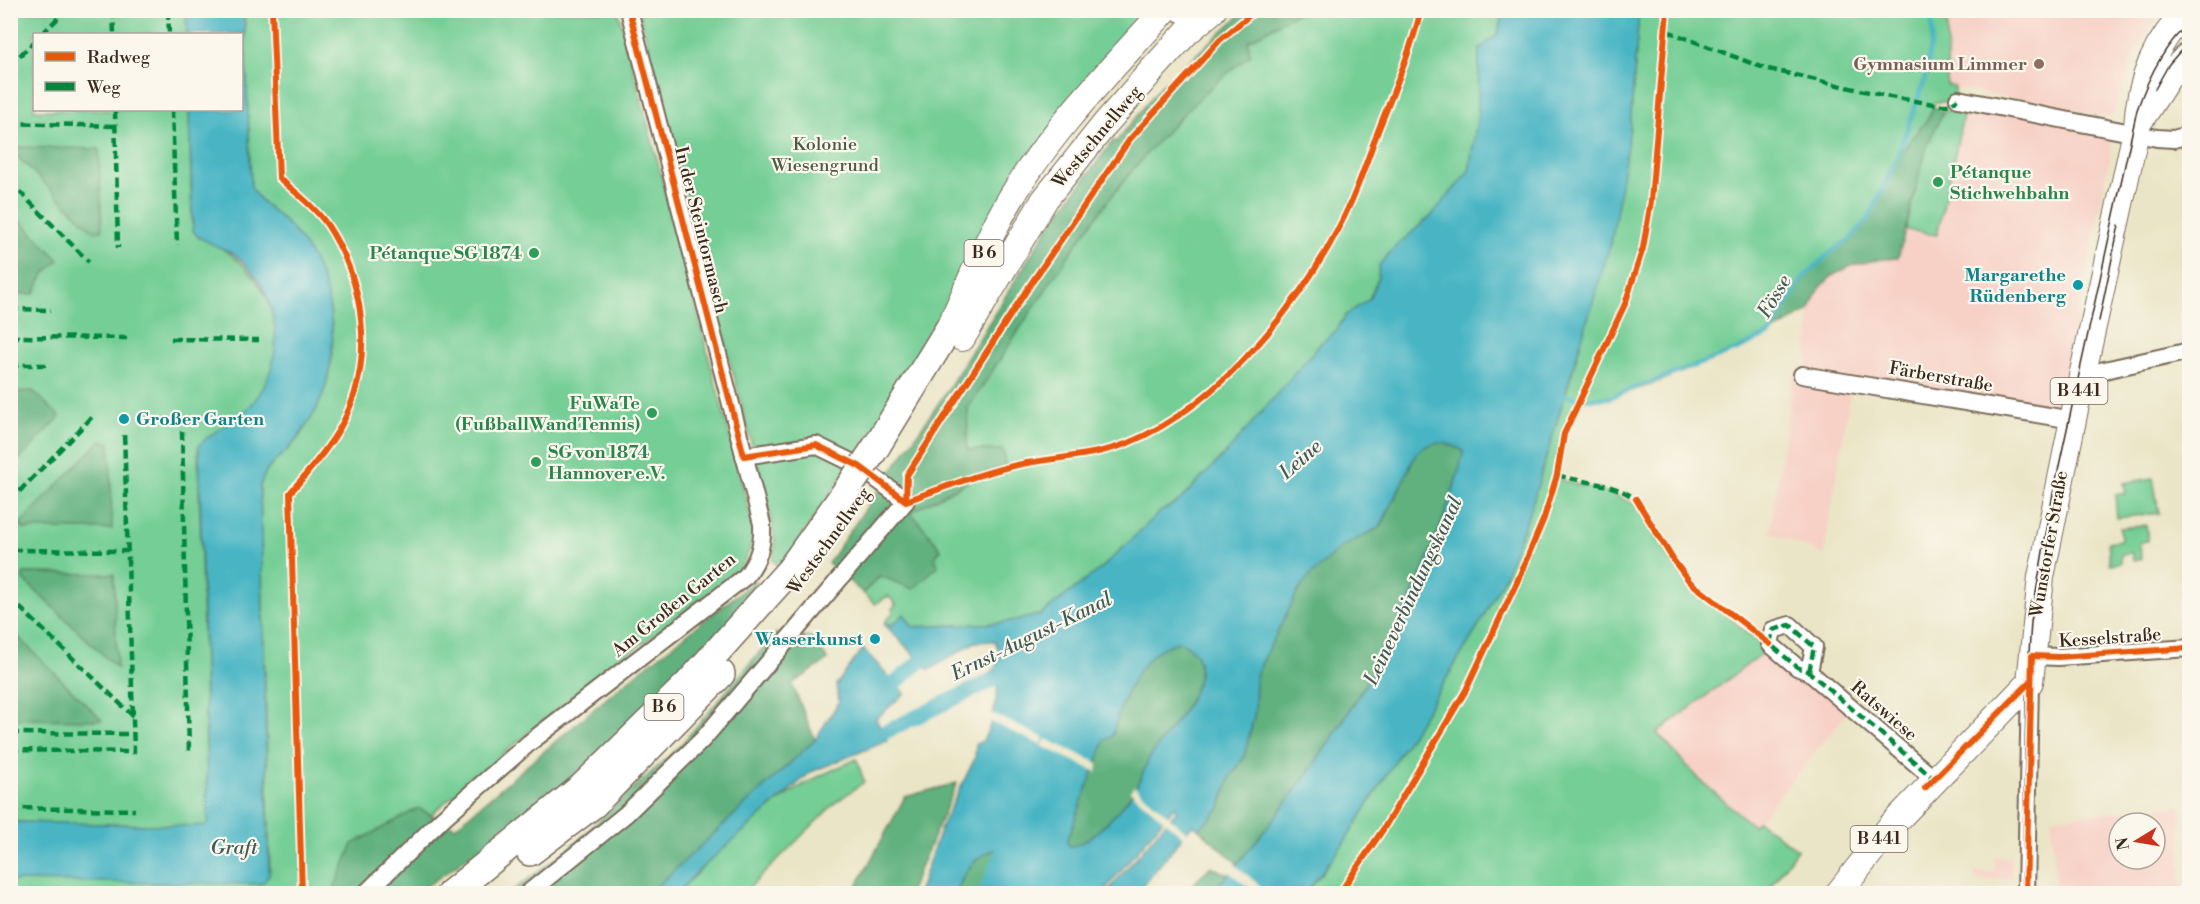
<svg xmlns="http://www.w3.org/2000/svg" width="2200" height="904" font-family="'Libre Bodoni',serif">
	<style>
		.built { fill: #f7d1c6; fill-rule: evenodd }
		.green { fill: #75ce95; stroke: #587c5a; stroke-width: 1.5 }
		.forest { fill: #60b17e; stroke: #4e6e4e; stroke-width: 1.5 }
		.water { fill: #48b5c4; stroke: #427071; stroke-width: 1.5; fill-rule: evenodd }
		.pier { fill: #ebe5c7 }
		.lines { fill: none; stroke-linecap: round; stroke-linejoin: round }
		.stream { stroke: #48b5c4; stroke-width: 4.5 }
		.canal { stroke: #48b5c4; stroke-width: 15 }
		.river { stroke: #48b5c4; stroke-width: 26 }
		.minor-casing { stroke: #796b59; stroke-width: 20 }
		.secondary-casing { stroke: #796b59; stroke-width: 27 }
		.primary-casing { stroke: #796b59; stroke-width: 28 }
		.trunk-casing { stroke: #796b59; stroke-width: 30 }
		.minor { stroke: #fff; stroke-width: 16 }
		.secondary { stroke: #fff; stroke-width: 24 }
		.primary { stroke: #fff; stroke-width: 26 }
		.trunk { stroke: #fff; stroke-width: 27 }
		.tram { stroke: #3b2a1e; stroke-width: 1.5 }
		.trunk-bridge-casing { stroke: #796b59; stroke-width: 30; stroke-linecap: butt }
		.trunk-bridge { stroke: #fff; stroke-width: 27 }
		.quiet { stroke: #00873e; stroke-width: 4.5; stroke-dasharray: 9 4.5; stroke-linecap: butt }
		.cycleway-casing { stroke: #fbf7ec; stroke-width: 10 }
		.cycleway { stroke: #e8590c; stroke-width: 6 }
		.education-dot { fill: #8d6e63; stroke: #fbf7ec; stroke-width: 2 }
		.leisure-dot { fill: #2e9e5b; stroke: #fbf7ec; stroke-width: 2 }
		.culture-dot { fill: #0f9aa8; stroke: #fbf7ec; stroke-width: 2 }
		.labels { text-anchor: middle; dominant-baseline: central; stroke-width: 4.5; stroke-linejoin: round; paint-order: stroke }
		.shield { fill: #fbf7ec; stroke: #75685c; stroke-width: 1.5 }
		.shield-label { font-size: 16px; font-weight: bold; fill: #3b2a1e }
		.education-label { font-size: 18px; font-weight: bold; fill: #785e54; stroke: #fbf7ec; text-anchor: end }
		.street-label { font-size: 18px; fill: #3b2a1e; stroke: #fbf7ec }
		.park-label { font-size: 18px; fill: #4c5b42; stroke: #fbf7ec }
		.leisure-label { font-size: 18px; font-weight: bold; fill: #27864d; stroke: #fbf7ec; text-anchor: start }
		.culture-label { font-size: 18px; font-weight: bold; fill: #0d838f; stroke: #fbf7ec; text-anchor: end }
		.water-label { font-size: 20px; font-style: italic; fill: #405b58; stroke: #fbf7ec }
	</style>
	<rect width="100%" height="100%" fill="#fbf7ec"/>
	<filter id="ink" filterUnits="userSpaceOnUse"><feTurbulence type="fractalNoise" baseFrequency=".0167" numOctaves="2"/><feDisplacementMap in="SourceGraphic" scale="12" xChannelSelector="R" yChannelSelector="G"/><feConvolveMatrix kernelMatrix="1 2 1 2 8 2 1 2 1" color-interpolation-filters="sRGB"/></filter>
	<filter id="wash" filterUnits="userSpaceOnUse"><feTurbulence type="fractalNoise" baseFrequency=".008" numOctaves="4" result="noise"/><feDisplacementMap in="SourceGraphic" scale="24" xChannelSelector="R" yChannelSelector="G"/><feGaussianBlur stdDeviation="1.35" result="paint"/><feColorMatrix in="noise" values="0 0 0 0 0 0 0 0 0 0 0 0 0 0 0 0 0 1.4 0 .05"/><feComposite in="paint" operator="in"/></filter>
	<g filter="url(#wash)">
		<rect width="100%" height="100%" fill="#ebe5c7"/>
		<path class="built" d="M1947,11H2163L2137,49L2112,116L2107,117L1947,86Z
			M1966,101L2115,130L2058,416L1809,376L1807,349L1810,310L1815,296L1828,280L1860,261L1898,258L1906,230L1938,235Z
			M1794,375L1852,383L1824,555L1770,532Z
			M1767,650L1849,711L1754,826L1700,780L1657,733Z
			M2181,806V892L2056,893L2051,818ZM2119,823H2155V859H2119Z
			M1995,857H2011V879L1976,880L1975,872H1995Z"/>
		<path class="green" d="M11,11H186L187,34H34V110H189L192,224L198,237C269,263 304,345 250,407C235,424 206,432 198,450L208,823L206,826L11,822Z
			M244,11H618L751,518C755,545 748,562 728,580L576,693L436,810L358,893L11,894V881L257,884H261L270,871L260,487C264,467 280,458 293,444C302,434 309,422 316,410C346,350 334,275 289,226C278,213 259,203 251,187Z
			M639,11H1141L1139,17L916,367L781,567L773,561L775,544L771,518Z
			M1300,11H1503L1478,115L1469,171L1432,215L1393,249L1380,265L1378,278L1369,299L1346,315L1336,331L1321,343L1228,451L1179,501L1160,512L1103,567L1040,615L1001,623L913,627L884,623L894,612L892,609L896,604L888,596L875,604L863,593L880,576L935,556L941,549L910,512L986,472L1005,468L1003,450H966L968,408C1053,280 1126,150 1250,55L1248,41Z
			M1639,11H1947V85L1955,87V98L1949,102H1935L1929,117L1896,160L1868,220L1850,239L1832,251L1802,279L1771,333L1737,350L1647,386L1608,398L1579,399L1564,434L1557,479L1615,495L1638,506L1673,564L1689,583L1767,650L1657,733L1700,780L1753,826L1758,821L1797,849L1766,893L1306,894L1346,840L1477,629L1504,577L1530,511L1577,356L1630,128Z
			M1950,110L1964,112L1937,235L1906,230L1926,146L1943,112Z
			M2153,478L2159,513L2117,518L2115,495L2126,493L2124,483Z
			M2146,525L2148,541L2140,542L2141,559L2133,560L2132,553L2121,554V563L2110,564L2108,542L2121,540L2120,528Z
			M857,759L864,782L835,803L744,893L677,894C710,858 761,810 803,785C820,775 839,767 857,759Z"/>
		<path class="forest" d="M1245,11H1300L1248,41L1250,55C1127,149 1053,280 968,408L967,450H1003L1005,468L986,472L911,512L941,549L935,557L938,566L913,589L880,576L863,593L828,563L945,394L1047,229L1113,141L1116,142L1160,87Z
			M1933,106L1943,112L1927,146L1898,258C1861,260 1821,268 1810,310L1771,333L1802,279L1832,251L1850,239L1868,220L1896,160L1929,117Z
			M17,147L99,149L102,230L94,232L14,153Z
			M11,211L59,260L44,274L34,294H11Z
			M33,391L60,417L11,468V392Z
			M101,440L110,443L112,529H23L20,524Z
			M1442,441L1464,451C1425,603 1337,744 1238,864L1199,829L1220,808L1230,777L1244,757L1255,712L1256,675L1297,593L1308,578L1340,548L1381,527L1417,452L1428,444Z
			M24,573L114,574L117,668L22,578Z
			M756,580L761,590L659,696L563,790L417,893L332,894L353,844L418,808L455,827L621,686Z
			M10,630H11L102,720L11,719Z
			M775,634L813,638L828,660L792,684L815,740L650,893L508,894L562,854L680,746Z
			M1180,642C1232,663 1166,733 1150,757C1144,768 1141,780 1134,791C1124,807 1089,846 1069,846L1066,841L1105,739L1112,737C1120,702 1140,648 1180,642Z
			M957,783L909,893H853L905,797Z
			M1001,848C1006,862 1000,881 992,893L956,894C964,871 976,853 1001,848Z
			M1211,866L1228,875L1212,893H1185Z"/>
		<path class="water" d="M186,11H244L251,187C259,203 277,213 289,226C335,275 345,350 316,410C309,422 302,433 293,444C280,458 264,467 260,487L269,875L264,882L257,884L11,881V822L203,826L208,823L199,446C203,437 239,420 252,404C289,360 281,292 236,256C224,247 202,243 193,231L189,110H242V34H187Z
			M1503,11H1639L1630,128L1612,239L1530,511L1504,578L1477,629L1346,840L1306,893H1212C1324,768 1422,615 1464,451C1446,441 1434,439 1417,452L1380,527L1340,548L1308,578L1297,593L1256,675L1255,712L1244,757L1230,777L1220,808L1199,829L1193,824L1137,893H1106L1176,811V807L1173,808L1102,893H992C1000,881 1007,862 1001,848C976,853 964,871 956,893H918L942,825L975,758L976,744L983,741L992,721L998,687L993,685L984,690L980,681C996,670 1004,661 995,641L975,642L929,670L885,625H893L904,614L913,627L1001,623L1040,615L1103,567L1160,512L1179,501L1228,451L1321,343L1336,331L1346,315L1369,299L1378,278L1379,265L1393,249L1432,215L1469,171L1478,115L1479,49L1498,34ZM1180,642C1232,663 1166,733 1150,757C1144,768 1141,780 1134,790C1124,807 1089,846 1069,846L1067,841L1105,740L1112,737C1120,702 1140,648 1180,642Z
			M863,649L905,693L876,719L887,741L811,772L696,873L677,893H650L815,740L839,702L836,685Z"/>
		<path class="pier" d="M989,712L1044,738L1041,745L989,721Z
			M1046,739L1098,763L1097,772L1042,746Z
			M1134,786L1189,834L1186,839L1130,791Z
			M1234,864L1269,893H1255L1228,871Z"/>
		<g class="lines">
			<path class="stream" d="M1559,394L1579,399L1608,398L1737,350L1771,333L1802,279L1832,251L1850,239L1868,220L1896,160L1924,82L1932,38V10"/>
			<path class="canal" d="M881,695L936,648
				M864,742L999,677"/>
			<path class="river" d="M991,894L1014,840"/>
		</g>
	</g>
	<g filter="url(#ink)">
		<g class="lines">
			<g class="minor-casing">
				<path id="minor" d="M1958,99L2157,138L2174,139L2190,134
					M1802,375L2073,420
					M2082,375L2190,351
					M2032,656L2058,657L2190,648
					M1809,672L1814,647L1790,625L1773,630L1770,644L1797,667L1809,672L1934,779
					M365,894L443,818L529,743L746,576C759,559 763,545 762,524L629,10
					M527,894L626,814L703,739L906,501L859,466L816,445L744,456
					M2026,894L2030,682"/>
			</g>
			<g class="secondary-casing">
				<path id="secondary" d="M1182,10L1204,17"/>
			</g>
			<g class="primary-casing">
				<path id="primary" d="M2141,119L2171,73L2190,54
					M948,330C967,290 983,248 1004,210C1046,135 1108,73 1165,10
					M962,338L1045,199L1105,124L1154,68L1187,32L1213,10
					M1838,894L1891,826L2030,682L2041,577L2079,390L2137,127C2139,82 2155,42 2188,10"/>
			</g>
			<g class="trunk-casing">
				<path id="trunk" d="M876,447L948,330
					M530,852L594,804L721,674
					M450,894L582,787L688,684L790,570L847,490"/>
			</g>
			<use href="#minor" class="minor"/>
			<use href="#secondary" class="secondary"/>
			<use href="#primary" class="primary"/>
			<use href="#trunk" class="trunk"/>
			<path class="tram" d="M2155,89L2169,64L2190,40
				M2099,321L2119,225
				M2022,894L2026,699L2031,622L2053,493L2137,110C2148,78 2164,45 2190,22"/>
			<g class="trunk-bridge-casing">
				<path id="trunk-bridge" d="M847,490L876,447"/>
			</g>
			<use href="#trunk-bridge" class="trunk-bridge"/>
			<path class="quiet" d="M113,10L114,34
				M168,10L169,34
				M1667,31L1764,68L1890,97L1940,105H1949L1958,99
				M42,34L66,10
				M10,65L34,42
				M115,110L118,248
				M172,110L177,245
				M10,123L116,126
				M10,182L89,262
				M10,309L51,310
				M10,337L129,338
				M171,339L259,340
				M10,365H50
				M182,431L189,752
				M1557,475C1582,483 1621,483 1638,502
				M10,501L92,417
				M12,550L128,551
				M10,598L133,716
				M1809,672L1814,647L1790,625L1773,630L1770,644L1797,667L1809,672L1934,779
				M10,733L133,734
				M10,750L134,752L124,431
				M10,808L135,810"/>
			<g class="cycleway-casing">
				<path id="cycleway" d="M272,10L279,178C295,192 316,208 328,226C369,290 376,375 333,439C320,458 305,476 290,493L302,894
					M629,10L744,456L816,445L859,466L906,501
					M1636,499L1674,561L1690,582L1770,644
					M906,501C946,487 985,471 1027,463C1061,457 1095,456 1128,443C1223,404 1310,294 1351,202C1362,177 1370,151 1380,126C1395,88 1411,50 1421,10
					M906,501L907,475L1028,288L1130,139L1220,40L1256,10
					M1925,788L2030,682
					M1339,894L1384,828L1466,690L1517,582L1544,518L1557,475L1564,434L1625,304L1643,248L1651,201L1667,10
					M2026,894L2032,656L2058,657L2190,648"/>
			</g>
			<use href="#cycleway" class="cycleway"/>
		</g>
	</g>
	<circle class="education-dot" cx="2039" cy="64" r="6"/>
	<g class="leisure-dot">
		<circle cx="1938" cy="182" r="6"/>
		<circle cx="534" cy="253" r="6"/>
		<circle cx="652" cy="413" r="6"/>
		<circle cx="536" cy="462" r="6"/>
	</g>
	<g class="culture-dot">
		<circle cx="2078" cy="285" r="6"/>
		<circle cx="124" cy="419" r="6"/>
		<circle cx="875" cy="639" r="6"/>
	</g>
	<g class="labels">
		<g class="shield">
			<rect x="964.5" y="240" width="39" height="26" rx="4.5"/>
			<rect x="2050.5" y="378" width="57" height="26" rx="4.5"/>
			<rect x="644.5" y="694" width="39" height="26" rx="4.5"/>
			<rect x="1850.5" y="826" width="57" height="26" rx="4.5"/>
		</g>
		<g class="shield-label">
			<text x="984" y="253">B 6</text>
			<text x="2079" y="391">B 441</text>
			<text x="664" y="707">B 6</text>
			<text x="1879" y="839">B 441</text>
		</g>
		<g class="education-label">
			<text x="2027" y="64">Gymnasium Limmer</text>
		</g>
		<g class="street-label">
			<text transform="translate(1097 137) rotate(-50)">Westschnellweg</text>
			<text transform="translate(701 230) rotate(76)">In der Steintormasch</text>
			<text transform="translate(1941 377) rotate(10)">Färberstraße</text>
			<text transform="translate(829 541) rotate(-54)">Westschnellweg</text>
			<text transform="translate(2049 544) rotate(-80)">Wunstorfer Straße</text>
			<text transform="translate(674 605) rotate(-39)">Am Großen Garten</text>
			<text transform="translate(2110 638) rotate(-4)">Kesselstraße</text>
			<text transform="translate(1884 711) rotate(41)">Ratswiese</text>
		</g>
		<g class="park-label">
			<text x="825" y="144">Kolonie<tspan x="825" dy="21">Wiesengrund</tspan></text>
		</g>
		<g class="leisure-label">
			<text x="1950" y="172">Pétanque<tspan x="1950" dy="21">Stichwehbahn</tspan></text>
			<text x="522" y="253" text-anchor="end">Pétanque SG 1874</text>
			<text x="640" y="403" text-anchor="end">FuWaTe<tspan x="640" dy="21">(FußballWandTennis)</tspan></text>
			<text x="548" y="452">SG von 1874<tspan x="548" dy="21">Hannover e.V.</tspan></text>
		</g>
		<g class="culture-label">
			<text x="2066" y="275">Margarethe<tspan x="2066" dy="21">Rüdenberg</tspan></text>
			<text x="136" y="419" text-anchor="start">Großer Garten</text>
			<text x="863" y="639">Wasserkunst</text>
		</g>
		<g class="water-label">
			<text transform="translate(1775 297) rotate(-59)">Fösse</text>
			<text transform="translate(1301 460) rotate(-41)">Leine</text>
			<text transform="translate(1414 591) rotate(-65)">Leineverbindungskanal</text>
			<text transform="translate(1032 637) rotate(-26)">Ernst-August-Kanal</text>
			<text x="234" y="848">Graft</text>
		</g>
	</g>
	<rect width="2200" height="904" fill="none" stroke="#fbf7ec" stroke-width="36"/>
	<rect x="33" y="33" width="210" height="78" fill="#fbf7ec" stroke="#aea59a" stroke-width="1.5"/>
	<rect x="45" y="52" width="30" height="9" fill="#e8590c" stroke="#aea59a" stroke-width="1.5"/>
	<text x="87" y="63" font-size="18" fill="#3b2a1e">Radweg</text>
	<rect x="45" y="82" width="30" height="9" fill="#00873e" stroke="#aea59a" stroke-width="1.5"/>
	<text x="87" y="93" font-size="18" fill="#3b2a1e">Weg</text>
	<g transform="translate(2137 841) rotate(259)"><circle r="28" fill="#fbf7ec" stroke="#aea59a" stroke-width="1.5"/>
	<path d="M0-4.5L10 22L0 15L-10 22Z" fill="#c8321e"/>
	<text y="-9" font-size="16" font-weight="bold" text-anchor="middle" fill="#3b2a1e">N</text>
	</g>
</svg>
